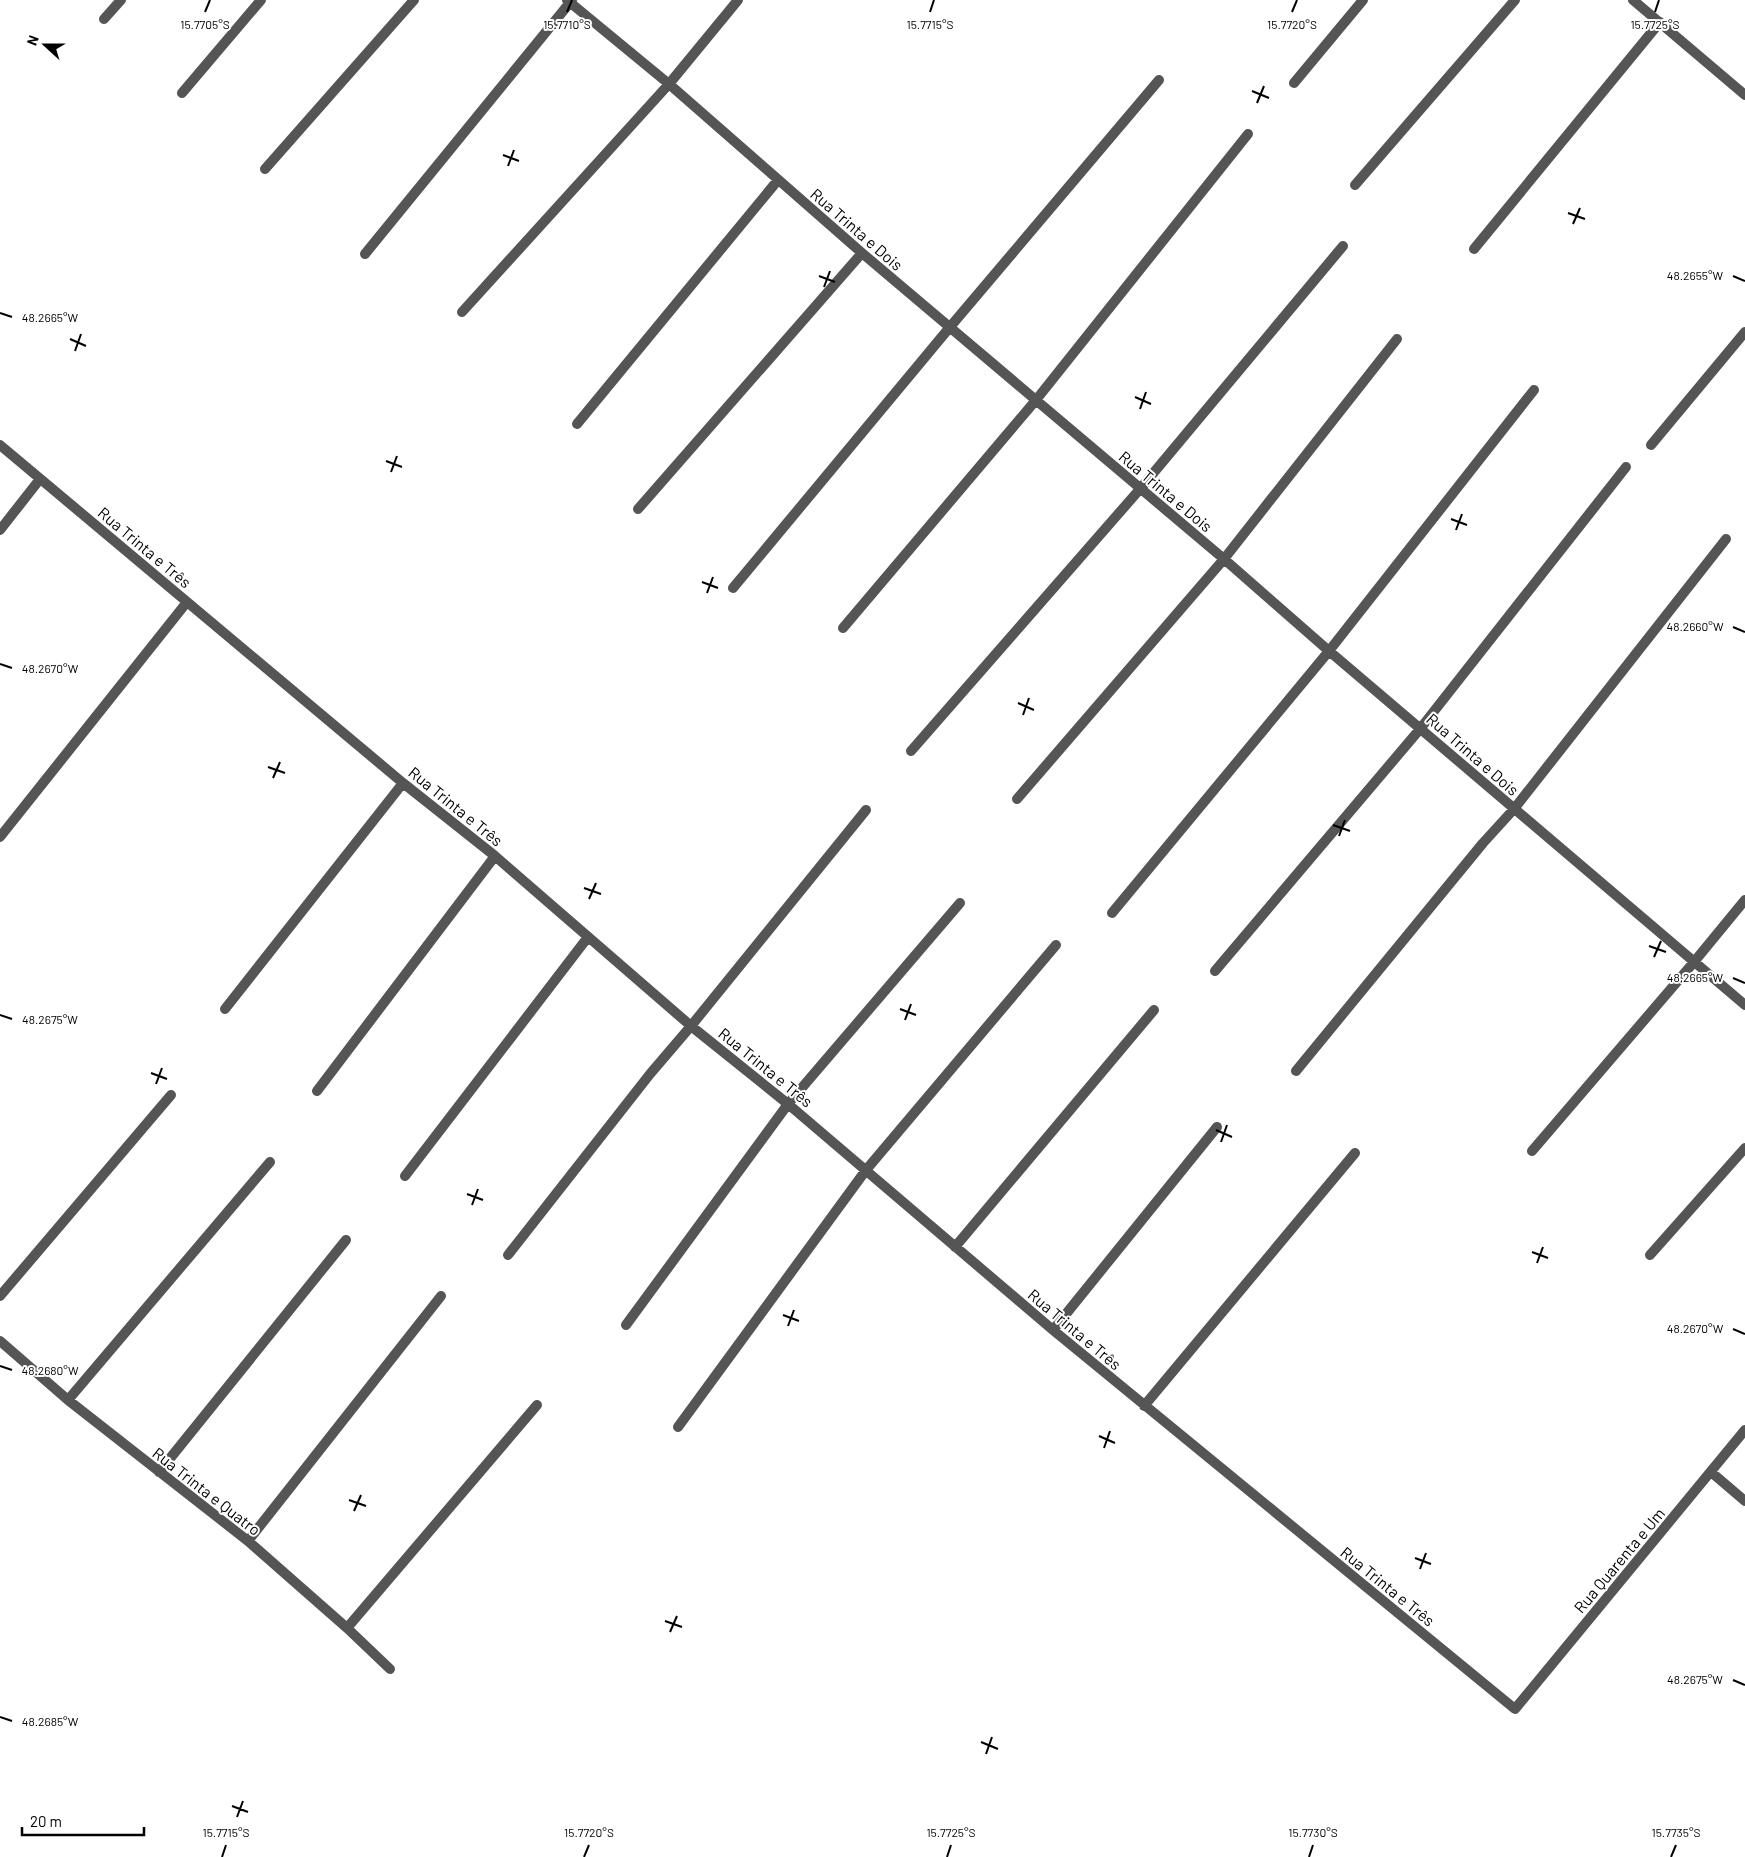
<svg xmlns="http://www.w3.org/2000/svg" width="1745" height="1857" font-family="Barlow,sans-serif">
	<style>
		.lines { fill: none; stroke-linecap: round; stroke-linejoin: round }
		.street { stroke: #555; stroke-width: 10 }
		.ticks { fill: none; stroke: #000; stroke-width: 2 }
		.labels { text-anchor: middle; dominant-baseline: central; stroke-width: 4; stroke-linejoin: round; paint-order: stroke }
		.street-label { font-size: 16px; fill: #000; stroke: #fff }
		.ticks-label { font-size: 12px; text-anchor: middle; fill: #000; stroke: #fff; stroke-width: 4; stroke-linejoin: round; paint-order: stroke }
	</style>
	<rect width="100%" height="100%" fill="#fff"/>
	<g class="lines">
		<path class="street" d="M567,0L669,84L862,253L1224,559L1329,651L1745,1005
			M1633,0L1745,95
			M104,19L121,0
			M1294,83L1363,0
			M182,93L261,0
			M265,169L414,0
			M1355,185L1515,0
			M1474,249L1660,22
			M365,254L572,0
			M462,312L669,84L738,0
			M577,424L778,180
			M0,445L403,783L495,856L691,1026L788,1104L1053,1330L1515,1709L1745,1430
			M1651,445L1745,332
			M638,509L862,253
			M0,530L40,479
			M733,588L950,327L1159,80
			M843,628L1036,400L1248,134
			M911,751L1140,489L1343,246
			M1017,799L1224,559L1397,339
			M0,837L187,602
			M1112,913L1329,651L1534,390
			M1215,971L1420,729L1626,467
			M225,1009L403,783
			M1296,1071L1483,843L1514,809L1726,539
			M317,1091L495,856
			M1532,1151L1694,962L1745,900
			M405,1176L588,937
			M955,1247L1154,1010
			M508,1255L650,1074L691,1026L866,810
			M1650,1255L1745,1148
			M0,1296L171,1095
			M626,1325L788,1104L960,903
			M1053,1330L1217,1127
			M0,1341L68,1400L248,1541L347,1628L390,1669
			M68,1400L270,1162
			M1144,1406L1355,1153
			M678,1427L866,1170L1056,945
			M159,1472L346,1240
			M1711,1472L1745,1501
			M248,1541L441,1296
			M347,1628L537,1405"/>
	</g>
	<path class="ticks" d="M205,12L210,0M567,12L572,0M930,12L934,0M1292,12L1297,0M1655,12L1659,0M1252,91L1269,98M1257,103L1264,86M503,155L519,161M508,166L514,150M1568,213L1585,219M1573,224L1580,208M819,276L835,282M1733,276L1745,281M824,287L830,271M0,313L12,317M70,339L86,346M75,351L81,334M1135,397L1151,404M1140,409L1146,392M386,461L402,467M391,472L397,456M1451,519L1467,525M1456,530L1462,514M702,582L718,588M707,593L713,577M1733,627L1745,632M0,664L12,668M1018,703L1034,710M1023,715L1029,698M268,767L285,773M273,778L280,762M1333,825L1350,831M1339,836L1345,820M584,888L601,894M589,899L596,883M1649,946L1666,952M1654,957L1661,941M1733,978L1745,983M900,1009L916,1015M0,1015L12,1019M905,1020L911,1004M151,1073L167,1079M156,1084L162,1068M1216,1130L1232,1137M1221,1142L1227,1125M467,1194L483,1200M472,1205L478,1189M1532,1252L1548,1258M1537,1263L1543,1247M783,1315L799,1321M788,1326L794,1310M1733,1329L1745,1334M0,1366L12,1370M1099,1436L1115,1443M1104,1448L1110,1431M349,1500L366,1506M354,1511L361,1495M1415,1558L1431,1564M1420,1569L1426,1553M665,1621L682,1627M670,1632L677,1616M1733,1680L1745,1685M0,1717L12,1721M981,1742L998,1749M986,1754L992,1737M232,1806L248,1812M237,1817L243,1801M222,1857L226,1845M584,1857L589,1845M947,1857L951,1845M1309,1857L1313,1845M1671,1857L1676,1845"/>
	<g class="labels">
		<g class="street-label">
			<text transform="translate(857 229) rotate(41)">Rua Trinta e Dois</text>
			<text transform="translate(1166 491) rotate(40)">Rua Trinta e Dois</text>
			<text transform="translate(145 547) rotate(40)">Rua Trinta e Três</text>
			<text transform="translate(1473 754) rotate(41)">Rua Trinta e Dois</text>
			<text transform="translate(456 806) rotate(39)">Rua Trinta e Três</text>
			<text transform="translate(766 1067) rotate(39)">Rua Trinta e Três</text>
			<text transform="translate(1075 1329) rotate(40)">Rua Trinta e Três</text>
			<text transform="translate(207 1491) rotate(38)">Rua Trinta e Quatro</text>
			<text transform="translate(1619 1560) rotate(-50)">Rua Quarenta e Um</text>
			<text transform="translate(1388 1586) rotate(39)">Rua Trinta e Três</text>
		</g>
	</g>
	<g class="ticks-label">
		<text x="567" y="29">15.7710°S</text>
		<text x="930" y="29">15.7715°S</text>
		<text x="1292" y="29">15.7720°S</text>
		<text x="1655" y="29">15.7725°S</text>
		<text x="205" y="29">15.7705°S</text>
		<text x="1695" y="280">48.2655°W</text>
		<text x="50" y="322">48.2665°W</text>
		<text x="1695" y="631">48.2660°W</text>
		<text x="50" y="673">48.2670°W</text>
		<text x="1695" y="982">48.2665°W</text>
		<text x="50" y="1024">48.2675°W</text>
		<text x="1695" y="1333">48.2670°W</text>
		<text x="50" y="1375">48.2680°W</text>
		<text x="1695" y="1684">48.2675°W</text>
		<text x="50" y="1726">48.2685°W</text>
		<text x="226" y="1837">15.7715°S</text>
		<text x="589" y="1837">15.7720°S</text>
		<text x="951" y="1837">15.7725°S</text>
		<text x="1313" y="1837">15.7730°S</text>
		<text x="1676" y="1837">15.7735°S</text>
	</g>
	<g transform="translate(45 45) rotate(291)" stroke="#ffffff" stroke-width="4" paint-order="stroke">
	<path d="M0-4L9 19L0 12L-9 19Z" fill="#000000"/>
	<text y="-8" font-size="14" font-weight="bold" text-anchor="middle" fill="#000000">N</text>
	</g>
	<path d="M22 1827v8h122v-8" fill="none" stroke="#000000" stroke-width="2.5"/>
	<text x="30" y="1827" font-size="15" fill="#000000" stroke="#ffffff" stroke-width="4" paint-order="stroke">20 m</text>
</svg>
